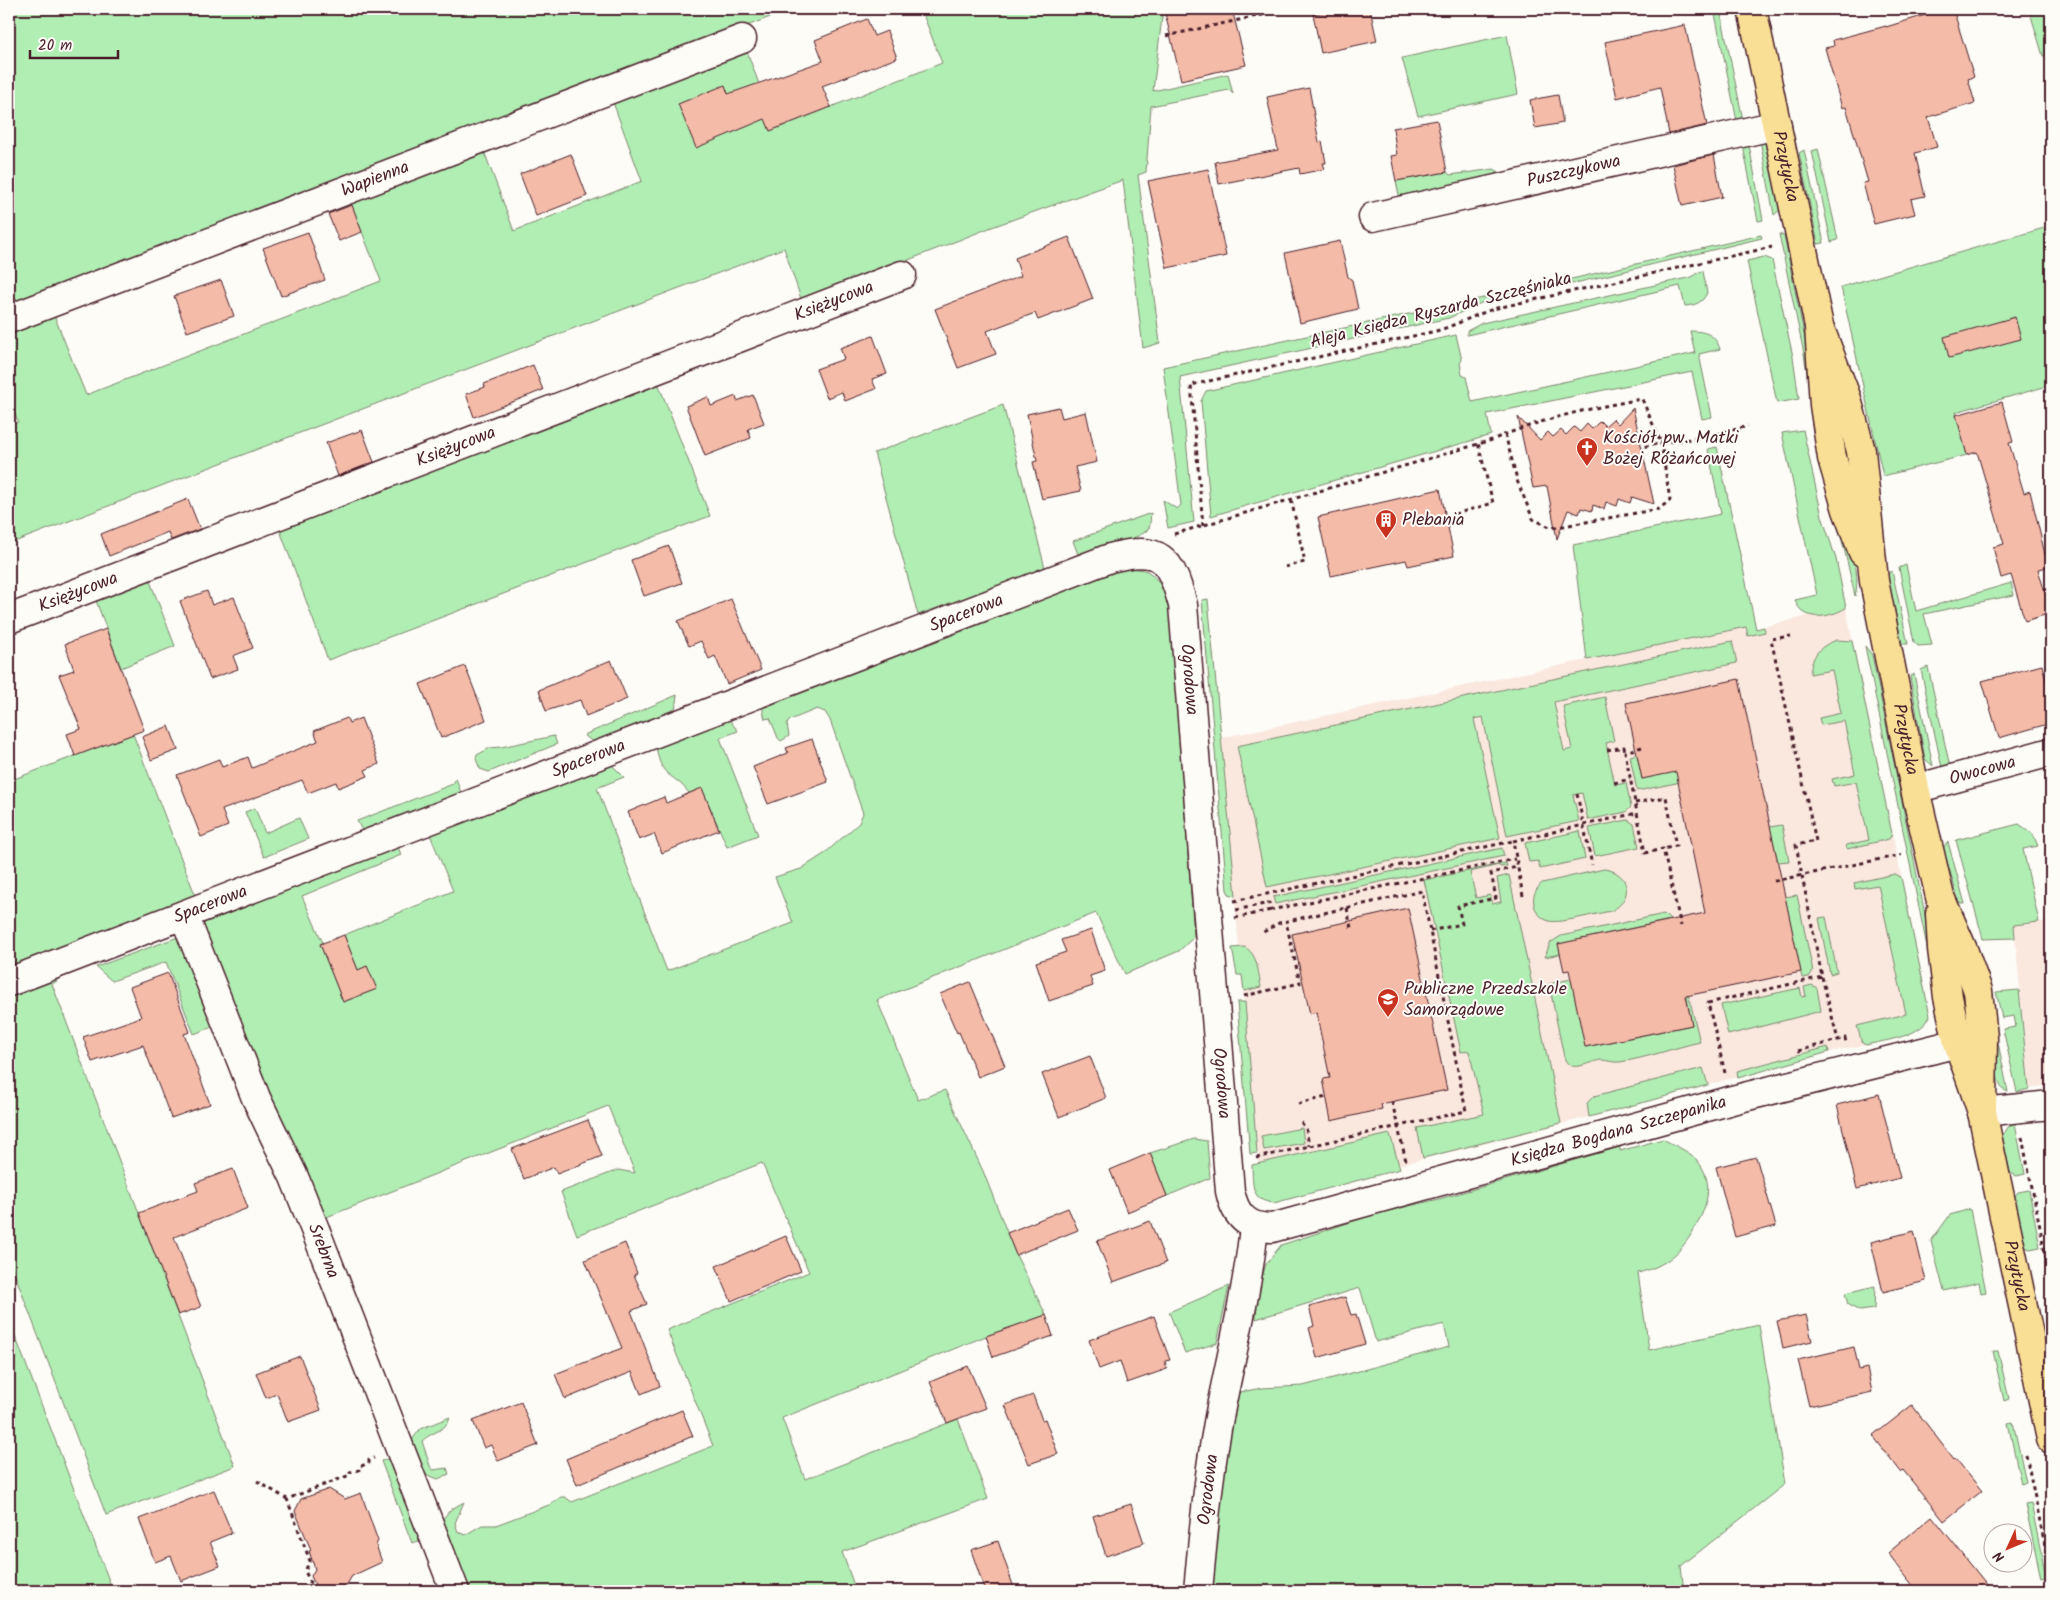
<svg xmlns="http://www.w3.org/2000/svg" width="2060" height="1600" font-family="Kalam,sans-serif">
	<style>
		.built { fill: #fae8df }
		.green { fill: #b1eeb3; stroke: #7e866f }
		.building { fill: #f3bba8; stroke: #4a1f2b }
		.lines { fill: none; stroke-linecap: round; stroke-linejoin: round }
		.minor-casing { stroke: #4a1f2b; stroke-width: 31 }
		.major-casing { stroke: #4a1f2b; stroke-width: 31 }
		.path { stroke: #4a1f2b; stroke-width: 3; stroke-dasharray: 4 4; stroke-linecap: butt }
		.minor { stroke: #fdfcf7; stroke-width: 28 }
		.major { stroke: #f9df96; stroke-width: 28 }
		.labels { text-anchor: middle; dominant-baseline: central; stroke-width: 4; stroke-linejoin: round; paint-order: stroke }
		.street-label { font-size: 18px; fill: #4a1f2b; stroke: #fdfcf7 }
		.poi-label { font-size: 18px; fill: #4a1f2b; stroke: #fdfcf7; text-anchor: start }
	</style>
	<rect width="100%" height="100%" fill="#fdfcf7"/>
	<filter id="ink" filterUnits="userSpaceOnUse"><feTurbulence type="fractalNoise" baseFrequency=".02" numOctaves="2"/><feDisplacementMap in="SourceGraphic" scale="10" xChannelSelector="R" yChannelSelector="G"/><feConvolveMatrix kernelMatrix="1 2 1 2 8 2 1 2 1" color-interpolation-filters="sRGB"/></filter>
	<g filter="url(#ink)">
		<path class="built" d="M1846,608L1930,1016L1926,1024L1906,1035L1866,1045L1829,1052L1589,1117L1272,1197L1261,1191L1220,738L1746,626L1756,629L1807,616H1816L1835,613Z
			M2051,921V1084L2029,1089L2014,925Z"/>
		<path class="green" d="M9,9H791L476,130L514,231L642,181L611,97L745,46L759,84L770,131L942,63L921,9H1163L1153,91L1228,74L1233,94L1229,90L1151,106L1146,172L1138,175L1160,343L1143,348L1123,180L992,227L802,302L784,248L9,544V425L18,422L9,399V327L52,310L86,395L381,281L349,198L9,309Z
			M1714,9H1720L1743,120L1738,126Z
			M2029,9H2051V54L2043,56Z
			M1507,35L1518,94L1418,116L1402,58Z
			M1760,140L1767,144L1781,209L1774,215Z
			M1749,145L1763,220L1758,221L1743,146Z
			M1818,149L1838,240L1831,242L1812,151Z
			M1804,150L1824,243L1818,244L1799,153Z
			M1494,169L1501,173L1502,178L1400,200L1396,181L1447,172L1450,175Z
			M2051,226V385L1956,412L1967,455L1883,476L1841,287Z
			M1779,234L1784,236L1807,349L1811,381L1809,387L1804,354Z
			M1761,235L1762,238L1567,285L1481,303L1449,318L1180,377L1194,522L1168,528L1163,500L1177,509L1181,505L1163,367L1576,278Z
			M1764,257L1772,260L1793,357L1799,399L1777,403L1747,261Z
			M1699,272L1703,271L1707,293C1702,303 1696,305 1685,306L1680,286L1467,335V331L1482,323L1692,277Z
			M1690,331C1705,331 1715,334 1720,349L1699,354L1712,417L1702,419L1692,372L1487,414L1491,435L1211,516L1201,401L1206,391L1456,335L1462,360L1460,363L1462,375L1466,377L1472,402L1695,353Z
			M658,383L710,516L328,660L278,525Z
			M1003,405L1045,568L918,615L874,453Z
			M1803,430L1822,516L1836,559L1846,608C1828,618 1803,623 1795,600L1817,595L1782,433Z
			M1717,447L1756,629L1764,627L1765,632L1748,636L1746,627L1587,660L1573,545L1721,514L1708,449Z
			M1826,486C1838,517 1864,564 1855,596L1844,548Z
			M1151,513C1150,517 1151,524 1149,528C1142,540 1093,549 1078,554L1073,541Z
			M1906,565L1916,611L2011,583L2014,595L1924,614L1932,645L1918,646L1914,642L1899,568Z
			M1131,568C1136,569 1142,569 1147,571C1171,585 1170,625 1173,649L1194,937L1179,951L1125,974L1096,913L877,1000L918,1100L945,1090L983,1171L1016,1255L1046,1315L986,1336L782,1418L805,1479L958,1419L988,1499L842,1552L856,1591H470L442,1520L450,1510L464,1502L455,1523L458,1532L465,1535L482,1525H496L549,1505L561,1497H565L572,1502L713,1446L667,1330L809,1272L762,1163L577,1235L561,1192L618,1170L635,1173L608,1106L324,1218L282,1127L201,927L204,921L397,844L401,855L302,896L323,943L320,944L343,1002L376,989L367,966L358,970L344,935L453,891L429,832L611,764L624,777L597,788L667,971L793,923L775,877L801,869L824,854L859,823L863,813L830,720L825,712L817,709L790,720L787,724L789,736L781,741L778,738L770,718L765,719L762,706L1108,573Z
			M1892,571L1908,644H1902L1887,575Z
			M148,576L175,646L121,668L95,598Z
			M1208,599L1236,896L1229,894L1227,890L1202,600Z
			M1837,640L1852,641L1892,834L1889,839L1847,849L1846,845L1869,840L1856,782L1834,786L1832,779L1855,774L1844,721L1821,725L1819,718L1841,713L1832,670L1810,674C1812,655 1819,646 1837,640Z
			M1732,641L1737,663L1554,702L1564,751L1572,749L1563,706L1605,697L1614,741L1606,743L1615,785L1626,783L1631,807L1626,812L1588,820L1582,793L1573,795L1579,821L1507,836L1483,717L1474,719L1500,838L1267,887L1237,746Z
			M1865,646L1872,655L1931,944V966Z
			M1928,667L1950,767L1942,768L1921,670Z
			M1914,674L1933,766L1925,759L1910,677Z
			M677,695L675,711L594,743L584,735Z
			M728,718L738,731L720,738L758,835L727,847L702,788L689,793C672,771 661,780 656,746Z
			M133,734L196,897L9,969V781Z
			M554,736L557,744L489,772L480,769L476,759L477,755L490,748L501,747Z
			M1643,753L1638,758L1642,779L1679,769L1681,782L1637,791L1630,756Z
			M456,778L461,793L363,832L357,821L453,784Z
			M255,808L265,833L299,818L308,839L264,857L245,812Z
			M1628,820L1634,824L1639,847L1595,856L1589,828Z
			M2019,824L2033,834L2038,846L2023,849L2039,922L2014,925L2015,938L1983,939L1956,840Z
			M1782,825L1789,861L1778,862L1770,827Z
			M1580,831L1585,859L1540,869L1538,861L1529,862L1525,843Z
			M1948,842L1965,904L1959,902L1943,848Z
			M1502,848L1504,856L1275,904L1273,897Z
			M1506,863L1507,866L1500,867L1499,865L1470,872L1476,898L1490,895L1492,904L1501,902L1497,878L1509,875L1561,1123L1423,1158L1417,1128L1484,1114L1469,1051L1461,1052L1424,880Z
			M1604,869C1631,872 1634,900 1611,911C1598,913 1560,924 1549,921C1542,919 1535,912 1534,904C1532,896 1536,889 1542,883Z
			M1895,874L1901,877L1930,1016C1921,1037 1886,1040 1866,1045L1862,1043L1857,1026L1906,1014L1878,885L1855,889L1854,883Z
			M1797,895L1813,971L1809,977L1802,978L1785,897Z
			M1664,914L1670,920L1559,944L1560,954L1545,957L1550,943L1561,936Z
			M1826,917L1837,972L1830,974L1819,918Z
			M178,937L215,1026L194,1034L166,962L112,981L96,967Z
			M1244,947C1258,953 1258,973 1261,987L1244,991L1242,975H1237L1232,948Z
			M55,974L57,981L52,984L235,1466L106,1515L9,1259V992Z
			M1571,979L1586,1047L1692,1025L1685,989H1687L1700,1042C1673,1048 1647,1058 1620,1062C1613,1063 1607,1060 1601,1060C1587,1062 1570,1075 1564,1057L1549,984Z
			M1812,985L1817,988L1821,1011L1728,1035L1721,1005L1800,988L1802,997L1806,996L1804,987Z
			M2019,990L2029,1089L2017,1092L2003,1029L2016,1027L2014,1016L2002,1018L1996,992Z
			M1237,1002H1245L1257,1153L1250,1154Z
			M1992,1013L2008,1092L2002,1089L1998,1080L1990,1014Z
			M1828,1047L1829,1052L1738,1078L1737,1071Z
			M1703,1068L1708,1085L1589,1117L1587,1103L1594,1096Z
			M2015,1123L2025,1174L2017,1176L2010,1173L2002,1136L2009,1126Z
			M1302,1128L1304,1143L1264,1150L1261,1136Z
			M1390,1134L1400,1169L1274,1203C1250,1201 1253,1184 1252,1165Z
			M1194,1139L1207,1141L1210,1178L1167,1196L1150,1153Z
			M1663,1139C1673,1145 1687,1150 1696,1159C1717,1183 1706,1210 1692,1233C1687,1241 1680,1251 1672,1257C1662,1265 1650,1270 1638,1273L1649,1350L1759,1325L1785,1484L1681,1566L1684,1591H1209L1219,1491L1235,1393L1262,1388L1303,1386L1449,1347L1444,1324L1376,1342L1360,1288L1256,1319L1257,1294L1266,1264L1281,1245L1375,1214L1439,1199L1620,1147V1151Z
			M2029,1190L2040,1247L2030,1249L2025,1247L2014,1197L2018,1192Z
			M1970,1209L1986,1292L1981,1293L1979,1282L1944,1291L1931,1241L1950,1215Z
			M1229,1286L1217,1343L1185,1353L1169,1312Z
			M1875,1286L1874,1309L1860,1311L1848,1305L1845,1293Z
			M9,1320L113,1591H9Z
			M1993,1351H1998L2009,1399L2004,1401Z
			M450,1417C446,1432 432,1431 422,1441L430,1466L433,1470L447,1468L449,1474L438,1479L425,1474L412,1440L420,1429Z
			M2013,1422L2026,1482L2021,1484L2008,1423Z
			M390,1458L422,1540L412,1543L381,1461Z
			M2031,1503L2046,1577L2041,1578L2025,1504Z"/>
		<path class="building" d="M1164,9H1232L1246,65L1181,80Z
			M1337,9H1370L1377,41L1321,53L1313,14Z
			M1945,9H1953L1974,77L1968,79L1975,103L1928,117L1937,147L1915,153L1925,196L1911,199L1915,214L1874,224L1863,183L1868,182L1846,107L1842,108L1825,48L1834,46L1833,40L1886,26V27Z
			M867,19L874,36L887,31L897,58L822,86L831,107L770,131L765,119L696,148L678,104L725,85L728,94L823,61L815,40Z
			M1685,25L1707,125L1669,134L1660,87L1617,98L1605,42Z
			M1309,88L1319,142L1322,141L1326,163H1323L1325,169L1300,174L1299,168L1219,184L1215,162L1278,150L1267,97Z
			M1558,95L1563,123L1535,128L1530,100Z
			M1437,120L1447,172L1396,181L1391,156L1397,155L1393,128Z
			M571,154L587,196L536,216L520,174Z
			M1714,155L1722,197L1682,206L1673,165Z
			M1208,169L1226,256L1167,268L1148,181Z
			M352,205L362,232L339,241L328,214Z
			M308,232L325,280L281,296L263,248Z
			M1069,237L1093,299L1038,320L1035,313L987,331L996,354L958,368L935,309L1021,276L1015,258Z
			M1340,241L1348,277L1352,280L1358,309L1300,323L1285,253Z
			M221,280L234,316L187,332L174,296Z
			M2015,317L2021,339L1949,358L1944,337Z
			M873,336L887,374L872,379L876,389L845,401L842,392L827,398L816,369L844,359L840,348Z
			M533,365L543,390L474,417L466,394L485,387L484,384Z
			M753,395L764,423L748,429L751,438L705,456L686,406L708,397L711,406L736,396L737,401Z
			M2002,402L2013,442L2009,443L2024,493L2030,491L2048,567L2038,569L2051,613L2025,621L2011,575L2001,578L1993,547L2004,544L1977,452L1967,455L1956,415Z
			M1059,407L1062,418L1086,412L1097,462L1075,467L1081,491L1042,499L1033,462L1037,461L1027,414Z
			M1633,408L1654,504L1632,497L1630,503L1619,499L1617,506L1606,502L1604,509L1593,505L1592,511L1581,508L1579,514L1568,510L1557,539L1547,486L1533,488L1518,417L1540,440L1548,432L1553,437L1561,430L1566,435L1574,427L1580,432L1587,424L1592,429L1600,421L1605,426L1613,419L1618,424Z
			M362,430L374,462L338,476L326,443Z
			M1440,489L1454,556L1408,566L1406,560L1331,576L1318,517Z
			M188,499L200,529L171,540L168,532L109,556L101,534Z
			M669,546L682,583L644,596L631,560Z
			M207,591L212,605L234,597L253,648L233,656L238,669L210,679L180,601Z
			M731,599L761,670L727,684L715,656L709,659L701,641L689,646L678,621Z
			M106,629L144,730L75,756L67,734L81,729L59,675L74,670L65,644Z
			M611,660L627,699L586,716L580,700L546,711L539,690Z
			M2042,665L2051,698V723L1999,738L1982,681Z
			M465,666L486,720L441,738L420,684Z
			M1739,679L1801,972L1686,996L1692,1025L1585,1047L1569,970L1564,971L1558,944L1705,913L1676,772L1642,779L1626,703Z
			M347,718L349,723L361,718L379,764L365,770L368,776L338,788L336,782L308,793L302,780L222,810L228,826L201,837L177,775L219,759L222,767L248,757L252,768L318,741L314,731Z
			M169,726L178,750L151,760L142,737Z
			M812,739L828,782L768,804L753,767L788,753L786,748Z
			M702,788L719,830L662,853L654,834L639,840L628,812L664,797L666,803Z
			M1408,908L1447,1090L1381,1104L1382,1109L1331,1121L1323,1079L1330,1078L1316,1012L1310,1014L1292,934Z
			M1091,930L1105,971L1090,976L1093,986L1049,1001L1036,962L1066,952L1061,940Z
			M344,935L358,970L367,966L377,989L343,1002L320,944Z
			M168,973L190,1032L184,1034L210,1104L171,1118L143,1045L92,1062L83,1037L141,1017L130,987Z
			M970,982L1005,1066L978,1077L959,1032L957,1033L940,994Z
			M1090,1056L1106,1098L1059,1117L1042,1074Z
			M1879,1094L1900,1178L1857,1189L1837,1105Z
			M588,1120L602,1156L557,1174L554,1167L524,1179L512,1149Z
			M1150,1153L1167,1196L1127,1212L1110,1170Z
			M1756,1157L1776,1226L1735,1237L1716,1167Z
			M233,1169L248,1208L174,1237L201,1307L178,1315L139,1213L198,1191L195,1183Z
			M1068,1208L1078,1230L1016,1255L1007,1233Z
			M1150,1221L1166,1263L1113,1282L1097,1241Z
			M1914,1231L1926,1281L1883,1292L1871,1242Z
			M786,1236L801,1271L731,1301L716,1266Z
			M625,1243L637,1273L634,1275L647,1304L631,1311L660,1386L641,1394L632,1372L565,1399L555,1374L622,1348L585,1260Z
			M1345,1297L1351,1315L1356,1314L1365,1344L1317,1358L1309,1328L1314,1326L1309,1307Z
			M1046,1315L1053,1336L993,1357L986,1336Z
			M1806,1315L1812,1341L1783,1348L1777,1321Z
			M1154,1316L1170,1360L1165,1361L1167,1369L1127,1383L1120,1361L1099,1369L1089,1340Z
			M1854,1347L1859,1370L1867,1368L1872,1392L1809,1406L1798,1360Z
			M300,1356L321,1410L288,1422L277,1394L266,1398L256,1373Z
			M968,1366L986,1408L947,1423L930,1382Z
			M1033,1395L1042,1420L1045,1419L1058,1454L1029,1464L1005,1405Z
			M521,1402L538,1445L498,1461L491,1445L484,1448L473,1421Z
			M1912,1405L1954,1460L1956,1459L1982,1491L1944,1521L1903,1470L1901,1472L1873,1436Z
			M682,1410L693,1436L577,1485L566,1459Z
			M329,1489L345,1499L361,1493L378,1541L376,1545L382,1562L352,1576L343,1591H324L316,1587L311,1576L315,1569L309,1551L311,1550L295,1511L301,1499Z
			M214,1490L232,1533L210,1542L220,1566L181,1581L171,1556L155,1562L139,1519Z
			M1131,1504L1144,1543L1106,1556L1093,1516Z
			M1932,1516L1992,1591H1917L1888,1553Z
			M998,1541L1015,1591H985L971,1550Z"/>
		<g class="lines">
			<g class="minor-casing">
				<g id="minor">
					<path id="s1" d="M1373,217L1777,125"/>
					<path id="s2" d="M9,319L742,39"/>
					<path id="s3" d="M9,619L902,275"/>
					<path id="s4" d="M1915,789L2051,752"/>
					<path id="s5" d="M184,915L256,1098L294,1177L318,1237L455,1591"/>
					<path id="s6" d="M9,982L1110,558C1161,545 1170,557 1183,605L1230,1191C1235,1215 1246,1228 1272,1228L1732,1100L1982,1037"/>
					<path d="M1982,1112L2051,1105"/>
					<path id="s7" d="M1198,1591C1204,1528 1209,1465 1222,1402C1234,1344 1248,1286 1254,1227"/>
				</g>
			</g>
			<g class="major-casing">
				<g id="major">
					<path id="s8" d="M1752,9L1819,326L1824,405L1832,458L1847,510L1863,552"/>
					<path id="s9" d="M1819,326L1847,399L1861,451L1874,581L1915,789L1940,897L1964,952L1978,991L1983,1037L1982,1112"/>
					<path id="s10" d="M1940,914L1942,949L1948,997L1958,1043L1982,1112L2051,1439"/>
				</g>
			</g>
			<path class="path" d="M1166,36L1289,9
				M1505,434L1518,483L1533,519L1552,528L1659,509L1670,500L1661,443L1642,447
				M1455,514L1493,503L1478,443
				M1203,526L1191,385L1436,331C1457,325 1476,314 1497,308L1772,247
				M1174,534L1492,440C1540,419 1590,408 1642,399L1661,443L1706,437L1748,426
				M1285,567L1305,562L1291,499
				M1642,747L1625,752L1645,853L1663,849L1681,926
				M1607,750L1624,747L1625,752
				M1614,783L1630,779
				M1577,794L1592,865
				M1635,803L1666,797L1676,846L1663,849
				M1774,881L1901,855
				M1523,896L1513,841L1637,813
				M1234,901L1513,841
				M1347,908L1351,928
				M1236,910L1269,903L1271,910L1515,859
				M1235,918L1271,910
				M1430,931L1462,924L1458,906L1496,898L1491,873L1517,867
				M1822,977L1838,1040
				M1244,996L1300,983L1286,922
				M1798,1051L1845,1038L1846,1043
				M1725,1073L1708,1003L1822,977L1796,845L1816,841L1771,639L1791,636
				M1392,1102L1406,1161
				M1298,1104L1326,1097
				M1301,1122L1306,1129L1309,1146
				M2022,1137L2051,1283
				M1256,1158L1466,1111L1422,891L1279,923L1260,934
				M2026,1455L2051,1574
				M257,1481L287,1499
				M314,1591L305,1571L310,1561L287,1499L350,1475V1472L359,1470V1467L369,1463V1460L374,1458"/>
			<use href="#minor" class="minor"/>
			<use href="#major" class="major"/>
		</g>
	</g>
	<defs>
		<g id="church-pin" transform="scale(1.125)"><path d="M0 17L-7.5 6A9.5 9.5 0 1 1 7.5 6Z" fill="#c8321e" stroke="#fdfcf7"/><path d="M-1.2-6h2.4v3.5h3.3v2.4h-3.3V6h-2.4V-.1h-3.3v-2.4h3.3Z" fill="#fff"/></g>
		<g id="building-pin" transform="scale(1.125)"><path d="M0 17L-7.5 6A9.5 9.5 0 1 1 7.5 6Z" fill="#c8321e" stroke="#fdfcf7"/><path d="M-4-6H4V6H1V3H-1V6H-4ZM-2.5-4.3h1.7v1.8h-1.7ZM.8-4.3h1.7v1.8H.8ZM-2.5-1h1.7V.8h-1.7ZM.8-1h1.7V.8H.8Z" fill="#fff"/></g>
		<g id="school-pin" transform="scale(1.125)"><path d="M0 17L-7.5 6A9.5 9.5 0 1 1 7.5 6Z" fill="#c8321e" stroke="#fdfcf7"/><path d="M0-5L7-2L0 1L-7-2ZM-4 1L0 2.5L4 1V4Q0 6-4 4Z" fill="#fff"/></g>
	</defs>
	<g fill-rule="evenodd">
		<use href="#church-pin" x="1587" y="448"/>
		<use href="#building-pin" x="1386" y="520"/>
		<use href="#school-pin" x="1388" y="999"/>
	</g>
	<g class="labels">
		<g class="street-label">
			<text stroke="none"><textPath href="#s8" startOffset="161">Przytycka</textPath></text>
			<text stroke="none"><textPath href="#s1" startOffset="206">Puszczykowa</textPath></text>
			<text stroke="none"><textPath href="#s2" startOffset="392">Wapienna</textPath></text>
			<text stroke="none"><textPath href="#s3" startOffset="884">Księżycowa</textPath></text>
			<text transform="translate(1441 311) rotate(-14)">Aleja Księdza Ryszarda Szczęśniaka</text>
			<text stroke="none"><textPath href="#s3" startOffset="479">Księżycowa</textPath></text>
			<text stroke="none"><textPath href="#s3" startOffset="74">Księżycowa</textPath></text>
			<text stroke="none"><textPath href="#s6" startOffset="1026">Spacerowa</textPath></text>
			<text stroke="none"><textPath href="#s6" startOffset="1359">Ogrodowa</textPath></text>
			<text stroke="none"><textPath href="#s9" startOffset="424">Przytycka</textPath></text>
			<text stroke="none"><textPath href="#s6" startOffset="621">Spacerowa</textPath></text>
			<text stroke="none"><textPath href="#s4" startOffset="70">Owocowa</textPath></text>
			<text stroke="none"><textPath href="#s6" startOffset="216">Spacerowa</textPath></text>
			<text stroke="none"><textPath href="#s6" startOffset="1764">Ogrodowa</textPath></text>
			<text stroke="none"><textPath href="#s6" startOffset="2294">Księdza Bogdana Szczepanika</textPath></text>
			<text stroke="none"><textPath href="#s5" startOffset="364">Srebrna</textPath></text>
			<text stroke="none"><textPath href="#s10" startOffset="371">Przytycka</textPath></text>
			<text stroke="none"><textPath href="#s7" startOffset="102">Ogrodowa</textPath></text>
		</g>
		<g class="poi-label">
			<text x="1603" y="438">Kościół pw. Matki<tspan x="1603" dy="21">Bożej Różańcowej</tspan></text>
			<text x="1402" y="520">Plebania</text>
			<text x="1404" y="989">Publiczne Przedszkole<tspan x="1404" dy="21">Samorządowe</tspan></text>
		</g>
	</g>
	<rect width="2060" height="1600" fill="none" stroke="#fdfcf7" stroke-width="30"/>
	<rect x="15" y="15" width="2030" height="1570" fill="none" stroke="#4a1f2b" stroke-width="2" filter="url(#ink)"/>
	<g transform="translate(2008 1548) rotate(226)"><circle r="24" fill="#fdfcf7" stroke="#b5a4a5"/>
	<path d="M0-4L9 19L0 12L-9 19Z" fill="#c8321e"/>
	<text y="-8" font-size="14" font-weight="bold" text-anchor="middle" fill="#4a1f2b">N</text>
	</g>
	<path d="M30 50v8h88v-8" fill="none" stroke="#4a1f2b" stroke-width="2.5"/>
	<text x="38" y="50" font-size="15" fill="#4a1f2b" stroke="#fdfcf7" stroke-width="4" paint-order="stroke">20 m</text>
</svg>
